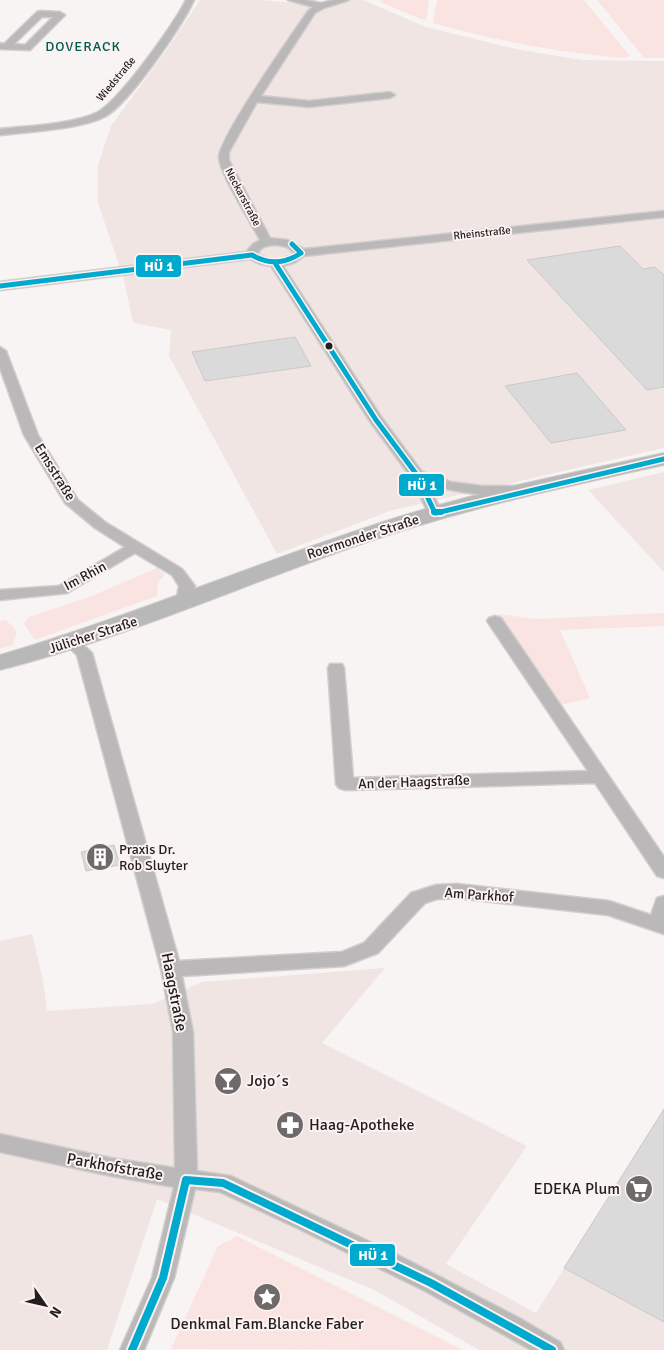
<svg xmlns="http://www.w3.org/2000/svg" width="664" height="1350" font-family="Signika,sans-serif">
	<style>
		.built { fill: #f1e5e4 }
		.green { fill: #fae4e1 }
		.building { fill: #dbdada; stroke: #c9c9c8 }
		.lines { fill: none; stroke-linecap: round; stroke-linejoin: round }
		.street-casing { stroke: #d1cece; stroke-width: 3 }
		.secondary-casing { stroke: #d1cece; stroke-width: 2 }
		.street { fill: #bab8b8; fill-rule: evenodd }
		.secondary { fill: #b9b8b8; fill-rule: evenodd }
		.bus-1-far2-casing { stroke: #fcf2f1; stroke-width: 8 }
		.bus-1-far1-casing { stroke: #fcf2f1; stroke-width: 10 }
		.bus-1-casing { stroke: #fcf2f1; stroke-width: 12 }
		.bus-1-far2 { stroke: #00a9ce; stroke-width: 5 }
		.bus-1-far1 { stroke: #00a9ce; stroke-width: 6 }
		.bus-1 { stroke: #00a9ce; stroke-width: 8 }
		.bus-dot { fill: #221f1e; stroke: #fcf2f1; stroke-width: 2 }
		.labels { text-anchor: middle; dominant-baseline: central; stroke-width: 4; stroke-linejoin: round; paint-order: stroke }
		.far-street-label { font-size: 11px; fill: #221f1e; stroke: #fcf2f1 }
		.far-quarter-label { font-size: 14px; letter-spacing: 1px; fill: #005e4f; stroke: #fcf2f1 }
		.street-label { font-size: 14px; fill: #221f1e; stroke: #fcf2f1 }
		.poi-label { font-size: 14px; fill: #221f1e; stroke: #fcf2f1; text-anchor: start }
		.near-street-label { font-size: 16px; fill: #221f1e; stroke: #fcf2f1 }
		.near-poi-label { font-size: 16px; fill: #221f1e; stroke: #fcf2f1; text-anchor: start }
		.line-badge { stroke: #fcf2f1; stroke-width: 2 }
		.badge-label { font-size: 14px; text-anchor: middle; font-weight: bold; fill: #fff }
	</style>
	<rect width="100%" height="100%" fill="#f9f4f4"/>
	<path class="built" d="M200,0H260L320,5L342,0H363L426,27L516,49L582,60L664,61V448L393,510L277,554L169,356L171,330L133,323L124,280L98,203V165L111,126L166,51Z
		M664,472V572L588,490Z
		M32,934L43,980L47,1011L152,1004L202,982L385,968L322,1043L527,1146L446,1264L536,1313L664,1109V1350H479L376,1291L157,1199L107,1350H0V941Z"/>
	<path class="green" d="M382,0H429L426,21L380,2Z
		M437,0H584L630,56L622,58C557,52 495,41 433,23Z
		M597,0H664V58H644Z
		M157,568L165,575L158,582L157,596L35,640L24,624L29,617L89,597Z
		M664,613V626L560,630L590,698L561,705L498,614L536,619Z
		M5,620L13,626L17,634L13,640L14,645L0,648V621Z
		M237,1236L463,1350L171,1349L218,1246Z"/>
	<path class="building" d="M620,246L643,269L655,267L664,275V387L647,390L527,260Z
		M295,337L311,366L205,381L192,352Z
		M577,373L626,430L551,443L505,386Z
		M114,845L120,865L86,871L81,852Z
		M664,1109V1322L564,1268Z"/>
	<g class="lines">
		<g class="street-casing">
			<path id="street" d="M186,0H194C183,25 129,103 106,116C83,129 28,132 0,135V129C27,126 75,124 98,112C120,100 174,24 186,0Z
				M288,0H305L321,3L334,0H349L324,8L315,13L261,96L309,101L390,92L395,95L390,98L309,107L257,102L229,152V160L270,238L288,240L304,249L664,211V217L304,256L294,263L283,266L382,418L422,472L451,482L482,486H518L523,487L525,490L523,493C497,499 453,492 428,484L442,513L440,516H430L410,476L369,420L271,266L260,264L250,259L0,290V282L246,252L253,244L260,240C251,223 220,174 219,158C217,140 293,33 308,11L313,7ZM277,245L287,247L294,253C283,261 270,262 258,254C260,246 269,245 277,245Z
				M40,11L60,12L65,15L30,50L0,49V43L4,44L37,12ZM42,17H53L25,45L14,44Z
				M0,347L6,351L38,435L78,500L105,522L182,569L195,586L189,605H179L176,602L179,586L172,575L135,553L67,593L0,600V590L59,586L125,547L95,528L65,503L24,435L0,368Z
				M495,616L501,618L664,857V878L657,876L595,783L345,790L339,788L336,784L328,668L330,664H342L344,668L353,778L588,771L487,621L489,618Z
				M71,637L77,639L92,653L179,961L342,952L364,943L411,893L436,885L457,884L609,901L651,915L657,898L664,896V934L608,915L457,898L437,899L425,903L378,953L344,966L182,976L193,1032L197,1171L231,1176L398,1255L521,1319L560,1342L564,1350H531L423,1290L299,1229L220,1192L195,1189L174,1278L144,1350H120L152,1278L174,1187L111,1176L0,1152V1134L111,1158L175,1168L173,1032L161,969L77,655L63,642L65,639Z"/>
		</g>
		<g class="secondary-casing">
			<path id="secondary" d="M664,453V465C559,488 455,511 353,547C236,588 121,639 0,670V655C132,616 258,562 389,520C479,491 572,473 664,453Z"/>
		</g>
		<use href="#street" class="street"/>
		<use href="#secondary" class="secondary"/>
		<g class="bus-1-far2-casing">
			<path id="bus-1-far2" d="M275,263L376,420L417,475L435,513
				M0,286L252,255C269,265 285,264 301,253L292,244
				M436,513L664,459"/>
		</g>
		<g class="bus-1-far1-casing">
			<path id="bus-1-far1" d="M434,512H441"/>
		</g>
		<g class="bus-1-casing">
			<path id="bus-1" d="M186,1180L223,1183L431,1283L552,1350
				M132,1350L163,1278L186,1180"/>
		</g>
		<use href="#bus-1-far2" class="bus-1-far2"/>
		<use href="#bus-1-far1" class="bus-1-far1"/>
		<use href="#bus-1" class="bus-1"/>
	</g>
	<defs>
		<g id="building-disc" transform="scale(1.4375)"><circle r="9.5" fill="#6d6a69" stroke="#fcf2f1"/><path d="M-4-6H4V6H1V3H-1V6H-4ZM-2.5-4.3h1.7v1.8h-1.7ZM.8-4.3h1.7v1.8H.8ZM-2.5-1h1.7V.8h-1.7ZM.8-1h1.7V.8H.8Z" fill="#fff"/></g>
		<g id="bar-disc" transform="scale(1.4375)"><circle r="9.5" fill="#6d6a69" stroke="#fcf2f1"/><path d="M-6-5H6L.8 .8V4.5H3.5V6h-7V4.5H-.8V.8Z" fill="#fff"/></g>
		<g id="pharmacy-disc" transform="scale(1.4375)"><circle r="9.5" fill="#6d6a69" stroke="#fcf2f1"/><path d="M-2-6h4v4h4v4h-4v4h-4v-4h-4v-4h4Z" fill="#fff"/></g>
		<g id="supermarket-disc" transform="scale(1.4375)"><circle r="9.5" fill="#6d6a69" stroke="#fcf2f1"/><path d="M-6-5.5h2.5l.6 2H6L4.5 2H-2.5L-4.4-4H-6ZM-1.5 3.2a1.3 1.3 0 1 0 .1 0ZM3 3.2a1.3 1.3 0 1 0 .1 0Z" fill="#fff"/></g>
		<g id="sight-disc" transform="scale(1.4375)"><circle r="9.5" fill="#6d6a69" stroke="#fcf2f1"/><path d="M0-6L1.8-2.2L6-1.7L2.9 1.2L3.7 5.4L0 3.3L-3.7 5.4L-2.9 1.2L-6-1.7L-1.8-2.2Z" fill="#fff"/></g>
	</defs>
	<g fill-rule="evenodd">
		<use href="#building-disc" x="100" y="857"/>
		<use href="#bar-disc" x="228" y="1081"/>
		<use href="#pharmacy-disc" x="290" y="1125"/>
		<use href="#supermarket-disc" x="639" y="1189"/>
		<use href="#sight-disc" x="267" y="1297"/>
	</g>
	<circle class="bus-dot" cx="329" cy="346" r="4.5"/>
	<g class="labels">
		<g class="far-street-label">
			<text transform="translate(116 79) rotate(-50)">Wiedstraße</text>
			<text transform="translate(243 197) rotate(62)">Neckarstraße</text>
			<text transform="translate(482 233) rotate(-6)">Rheinstraße</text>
		</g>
		<g class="far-quarter-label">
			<text x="83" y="46">DOVERACK</text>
		</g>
		<g class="street-label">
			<text transform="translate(55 472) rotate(58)">Emsstraße</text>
			<text transform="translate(363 537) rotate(-18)">Roermonder Straße</text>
			<text transform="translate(85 576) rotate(-28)">Im Rhin</text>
			<text transform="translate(93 635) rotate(-18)">Jülicher Straße</text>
			<text transform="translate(414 782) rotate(-2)">An der Haagstraße</text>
			<text transform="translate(479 895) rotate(4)">Am Parkhof</text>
		</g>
		<g class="poi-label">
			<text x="119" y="849">Praxis Dr.<tspan x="119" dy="16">Rob Sluyter</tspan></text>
		</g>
		<g class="near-street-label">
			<text transform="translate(174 992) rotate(79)">Haagstraße</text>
			<text transform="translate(115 1167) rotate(10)">Parkhofstraße</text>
		</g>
		<g class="near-poi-label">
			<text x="247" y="1081">Jojo´s</text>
			<text x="309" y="1125">Haag-Apotheke</text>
			<text x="620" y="1189" text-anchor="end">EDEKA Plum</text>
			<text x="267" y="1324" text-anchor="middle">Denkmal Fam.Blancke Faber</text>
		</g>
	</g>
	<g class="line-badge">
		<rect x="135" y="254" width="47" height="24" rx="5" fill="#00a9ce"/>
		<rect x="398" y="473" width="47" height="24" rx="5" fill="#00a9ce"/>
		<rect x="349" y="1243" width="47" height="24" rx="5" fill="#00a9ce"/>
	</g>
	<g class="badge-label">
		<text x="159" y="271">HÜ 1</text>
		<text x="422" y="490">HÜ 1</text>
		<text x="373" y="1260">HÜ 1</text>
	</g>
	<g transform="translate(45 1305) rotate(124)" stroke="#fcf2f1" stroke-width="4" paint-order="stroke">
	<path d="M0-4L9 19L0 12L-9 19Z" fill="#221f1e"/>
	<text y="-8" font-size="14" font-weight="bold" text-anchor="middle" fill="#221f1e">N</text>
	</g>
</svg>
